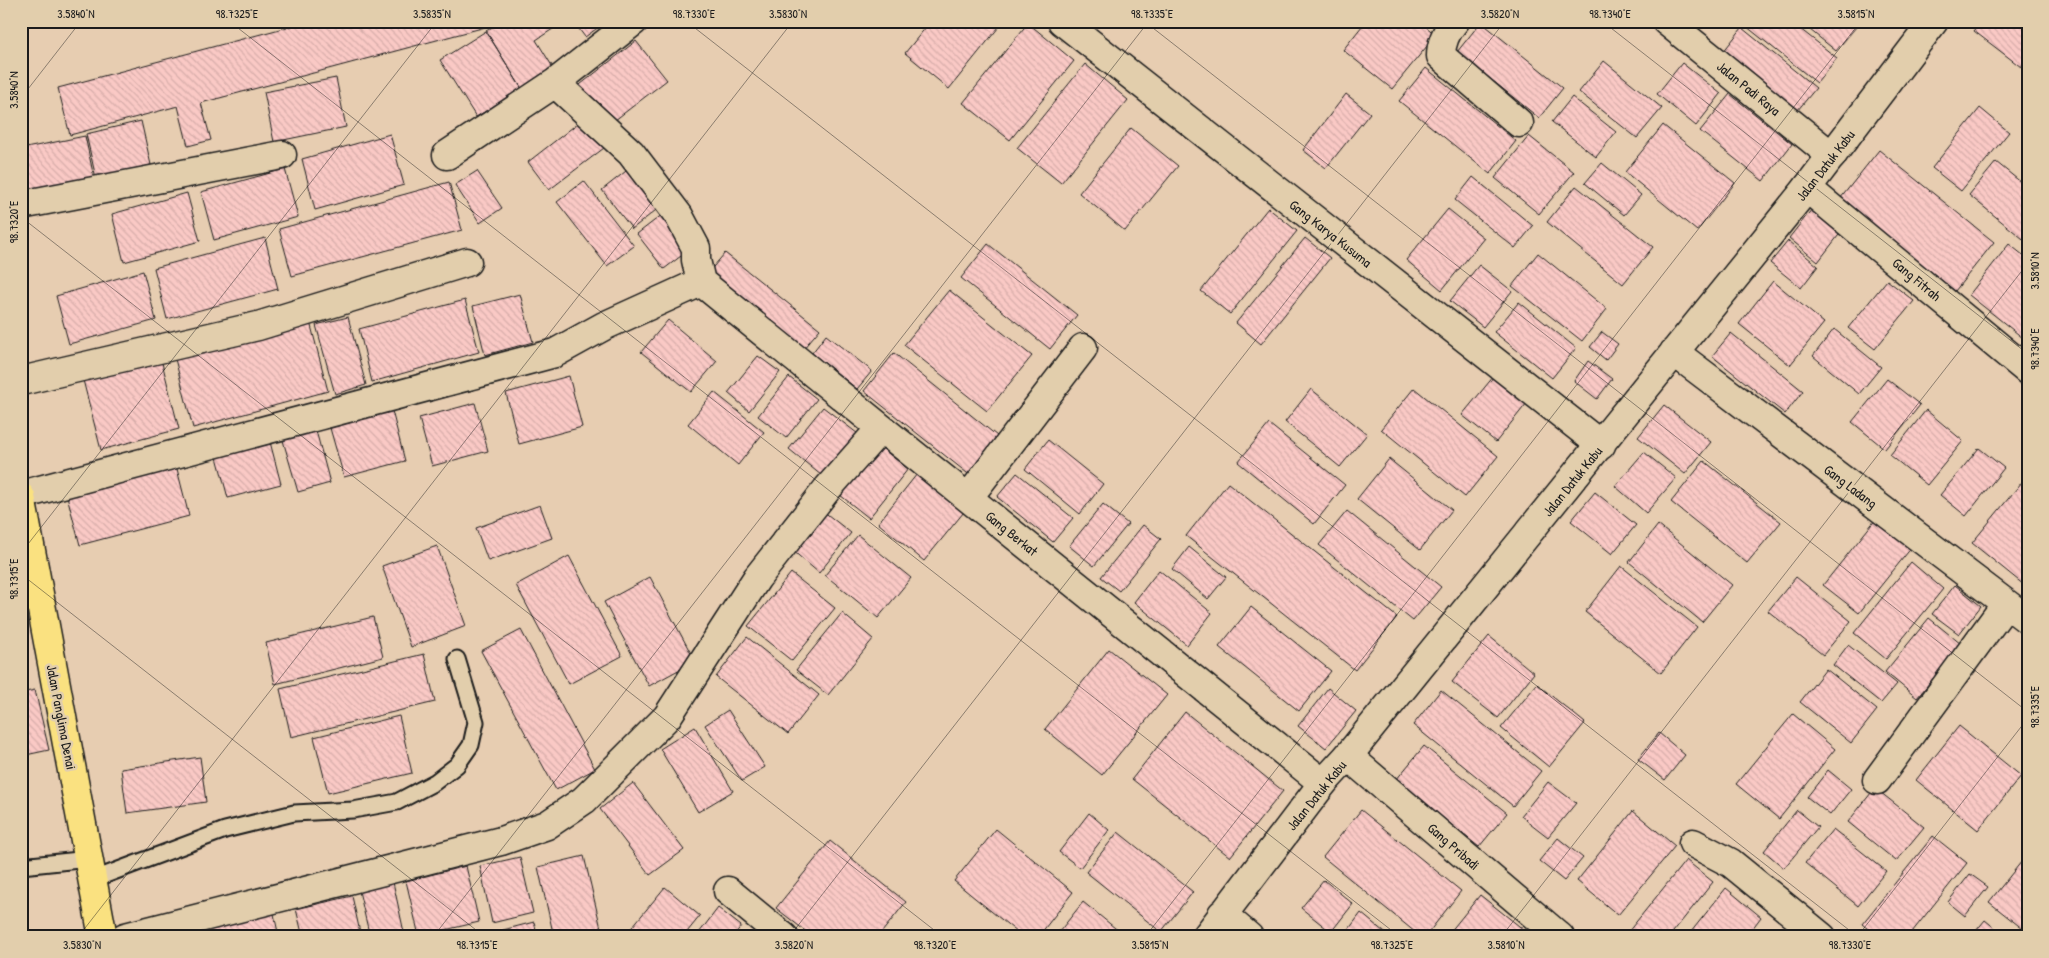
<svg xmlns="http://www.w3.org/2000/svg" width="2049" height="958" font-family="'Patrick Hand',sans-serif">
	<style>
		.building { fill: url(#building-back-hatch); stroke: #1c1c1c }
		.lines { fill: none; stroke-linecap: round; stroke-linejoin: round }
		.lane-casing { stroke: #1c1c1c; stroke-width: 19 }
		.street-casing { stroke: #1c1c1c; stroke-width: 31 }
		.secondary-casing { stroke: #1c1c1c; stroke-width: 31 }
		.primary-casing { stroke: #1c1c1c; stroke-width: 31 }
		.lane { stroke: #e2ceac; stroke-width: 15 }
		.street { stroke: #e2ceac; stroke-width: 28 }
		.secondary { stroke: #e2ceac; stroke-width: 28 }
		.primary { stroke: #fae180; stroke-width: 28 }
		.ticks { fill: none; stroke: #1c1c1c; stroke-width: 1; stroke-opacity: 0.45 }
		.labels { text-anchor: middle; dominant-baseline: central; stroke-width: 5; stroke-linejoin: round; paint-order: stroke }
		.street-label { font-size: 14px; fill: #1c1c1c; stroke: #e2ceac }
		.neatline { fill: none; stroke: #1c1c1c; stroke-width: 2 }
		.ticks-label { font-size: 12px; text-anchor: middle; fill: #1c1c1c }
	</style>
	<defs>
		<pattern id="building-back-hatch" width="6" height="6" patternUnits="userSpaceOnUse" patternTransform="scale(1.25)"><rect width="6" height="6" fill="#fac9c5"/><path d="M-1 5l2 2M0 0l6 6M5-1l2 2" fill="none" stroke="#d6aca9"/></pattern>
	</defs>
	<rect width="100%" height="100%" fill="#e7cdb1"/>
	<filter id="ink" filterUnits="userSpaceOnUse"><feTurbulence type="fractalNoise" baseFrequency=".02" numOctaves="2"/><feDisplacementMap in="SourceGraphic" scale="10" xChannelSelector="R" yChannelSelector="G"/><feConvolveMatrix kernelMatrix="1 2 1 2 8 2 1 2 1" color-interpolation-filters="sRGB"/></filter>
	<g filter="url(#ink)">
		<path class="building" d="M310,21H492L493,25L201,103L211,140L188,146L178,106L70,135L58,88Z
			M502,21H565L536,40L554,69L522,89L486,31Z
			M573,21H607L585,37Z
			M931,21H1003V22L949,89L905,53Z
			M1366,21H1419L1436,35L1392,89L1343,50Z
			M1749,21H1790L1837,58L1817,83L1746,26Z
			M1799,21H1861L1836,51Z
			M1982,21H2028V58L2021,67L1974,31Z
			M1481,22L1563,88L1539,118L1457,52Z
			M1028,23L1074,61L1010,140L963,103Z
			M1742,28L1816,88L1797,111L1723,52Z
			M486,31L522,89L476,117L440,60Z
			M636,41L667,80L606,127L576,88Z
			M1604,61L1662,108L1637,138L1579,92Z
			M1682,63L1721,94L1696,126L1657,94Z
			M1085,64L1128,100L1061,183L1017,148Z
			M1426,68L1516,141L1490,174L1399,101Z
			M336,78L346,127L274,142L264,92Z
			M1346,94L1370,113L1326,168L1303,150Z
			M1730,94L1792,144L1763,181L1700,131Z
			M1572,97L1616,132L1596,157L1552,122Z
			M1980,108L2009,132L1961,191L1932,168Z
			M582,120L604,148L549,190L528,162Z
			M141,121L151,165L96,178L86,134Z
			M1663,125L1735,183L1697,231L1625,172Z
			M1131,128L1178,166L1125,231L1079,193Z
			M390,134L404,185L315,210L302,159Z
			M85,136L96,187L73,192L70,181L22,192L21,149Z
			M1529,136L1574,172L1539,214L1495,178Z
			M1879,150L1994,242L1955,291L1840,199Z
			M1996,162L2028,188V243L1969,195Z
			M1602,163L1641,195L1624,215L1585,183Z
			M635,164L665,203L632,229L602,190Z
			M285,169L298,217L214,240L201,192Z
			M477,171L502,208L480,223L455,185Z
			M1473,177L1533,226L1515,248L1455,200Z
			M584,181L634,246L607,266L557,202Z
			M449,182L462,230L292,276L279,229Z
			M1576,186L1653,247L1623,284L1547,222Z
			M187,193L200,241L124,262L112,214Z
			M1816,204L1845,227L1818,262L1789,238Z
			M1268,208L1297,231L1230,314L1201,291Z
			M1448,209L1484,238L1442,290L1406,260Z
			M667,211L694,246L664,269L637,234Z
			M265,238L278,289L167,319L154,268Z
			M1305,238L1330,258L1261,344L1236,323Z
			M1788,241L1818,266L1801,288L1770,263Z
			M988,244L1077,315L1050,349L961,278Z
			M2009,244L2028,259V342L1969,295Z
			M725,253L820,329L803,349L708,273Z
			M1538,253L1607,309L1582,341L1512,286Z
			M1479,265L1512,291L1483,327L1450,301Z
			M143,271L156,320L69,344L56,296Z
			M1887,280L1914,301L1875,349L1848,328Z
			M1773,281L1824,323L1790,365L1739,324Z
			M949,290L1032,356L987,411L904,345Z
			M520,294L533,342L485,355L473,306Z
			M465,300L479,352L372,382L359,329Z
			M1519,302L1576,348L1552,378L1494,332Z
			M348,317L366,385L335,394L316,325Z
			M668,320L717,361L691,392L641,352Z
			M310,322L328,391L193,428L175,359Z
			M1834,329L1881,367L1859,394L1813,356Z
			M1602,332L1618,344L1606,360L1590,347Z
			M1731,333L1803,391L1785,414L1712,356Z
			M826,335L872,371L857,389L812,353Z
			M894,353L1002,440L972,477L864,391Z
			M758,356L780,372L749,411L728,393Z
			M161,359L179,429L101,450L83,380Z
			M1588,361L1612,379L1597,399L1574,381Z
			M569,376L582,427L519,444L506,393Z
			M1494,376L1527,403L1496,442L1462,415Z
			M789,377L817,399L786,438L758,416Z
			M1887,379L1920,405L1885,449L1852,422Z
			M1414,388L1498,456L1465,497L1381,429Z
			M1311,389L1367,434L1340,467L1285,422Z
			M714,392L764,432L738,465L688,424Z
			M475,403L488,451L432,466L419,418Z
			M1664,405L1711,442L1685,474L1638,437Z
			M823,407L862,437L827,480L789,449Z
			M1926,410L1963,441L1927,485L1890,455Z
			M392,411L405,461L344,477L330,428Z
			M1269,424L1345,485L1314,524L1238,462Z
			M315,427L330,483L298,492L282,437Z
			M1048,440L1103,484L1080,514L1025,469Z
			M270,442L281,484L228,498L217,457Z
			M879,446L908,469L869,518L840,495Z
			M1979,448L2004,468L1966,516L1940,495Z
			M1644,452L1676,478L1646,513L1615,486Z
			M1389,459L1452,510L1420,550L1357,499Z
			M1704,461L1781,522L1747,563L1671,502Z
			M176,465L189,516L80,545L67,496Z
			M921,469L968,507L924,561L878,523Z
			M1017,473L1073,518L1053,542L997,497Z
			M2022,482L2028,487V580L2024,585L1972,543Z
			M1228,483L1397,617L1355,670L1186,536Z
			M1595,492L1636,525L1612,554L1571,521Z
			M1103,504L1128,524L1094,566L1069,546Z
			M540,505L552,538L488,561L476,528Z
			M823,511L851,533L819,573L792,550Z
			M1347,511L1441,587L1413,621L1319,545Z
			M1876,519L1912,547L1859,613L1823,585Z
			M1143,525L1161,539L1119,591L1101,577Z
			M1658,525L1732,585L1702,622L1629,562Z
			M858,535L911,578L878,618L825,575Z
			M437,546L466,626L411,647L382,566Z
			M1189,547L1226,577L1208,599L1172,569Z
			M569,556L622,656L569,684L516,585Z
			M1911,562L1943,589L1886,659L1854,633Z
			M1621,566L1697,627L1661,673L1585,612Z
			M1159,570L1212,613L1187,645L1134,602Z
			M791,573L835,608L792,661L748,626Z
			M650,577L695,661L649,686L604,602Z
			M1796,577L1851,621L1823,655L1768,611Z
			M1955,585L1981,606L1959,634L1932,614Z
			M1251,607L1331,671L1299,711L1219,647Z
			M842,613L873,639L828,695L796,670Z
			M373,617L383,657L275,684L266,643Z
			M1929,618L1961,644L1917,698L1885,672Z
			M521,630L595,769L556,790L481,651Z
			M1489,636L1534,673L1498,718L1452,682Z
			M747,637L819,695L788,734L716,677Z
			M1848,645L1897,684L1881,703L1833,665Z
			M1109,649L1167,695L1102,775L1045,729Z
			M424,654L435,702L291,737L280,689Z
			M1826,669L1877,710L1851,743L1800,702Z
			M1537,684L1585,723L1549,767L1501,728Z
			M1328,688L1356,711L1326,748L1298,726Z
			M35,690L49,750L21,756V693Z
			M1441,690L1541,771L1513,806L1413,725Z
			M728,710L765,767L742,781L705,725Z
			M1185,712L1283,791L1230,857L1132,779Z
			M1793,714L1835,749L1779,819L1736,784Z
			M399,716L412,773L328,793L314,737Z
			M1959,726L2021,776L1978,830L1916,780Z
			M695,727L733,791L698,812L660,749Z
			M1659,733L1685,755L1665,780L1638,759Z
			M1424,746L1507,813L1479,847L1396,780Z
			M200,757L206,802L127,813L121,769Z
			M1828,770L1851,789L1830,815L1807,797Z
			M1548,782L1576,803L1548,837L1521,816Z
			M633,783L684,850L650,875L600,809Z
			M1875,788L1924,827L1896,861L1848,822Z
			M1361,810L1461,891L1425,937H1421L1323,857Z
			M1797,810L1818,827L1784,868L1764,851Z
			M1633,811L1675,846L1618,915L1577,881Z
			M1089,813L1109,830L1080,868L1059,852Z
			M996,829L1073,892L1038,937H1023L954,881Z
			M1833,829L1886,871L1858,906L1805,863Z
			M1118,832L1193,892L1161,932L1086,872Z
			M1933,836L1967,863L1908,937H1878L1862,924Z
			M1558,838L1583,858L1564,881L1539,861Z
			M830,841L906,902L878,937H813L776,908Z
			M584,856L603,937H554L538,867Z
			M520,857L533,913L492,923L480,866Z
			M1686,860L1713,882L1669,937H1624Z
			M2022,861L2028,866V933L1989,902Z
			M466,866L479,922L419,936L406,881Z
			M1970,874L1988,887L1965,916L1948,902Z
			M1324,880L1353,904L1331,932L1301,908Z
			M393,882L405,937H370L359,891Z
			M665,887L700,916L683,937H634L628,932Z
			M1726,888L1761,917L1746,937H1687Z
			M1480,895L1524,930L1519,937H1446Z
			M352,896L361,937H303L296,909Z
			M1083,902L1126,937H1055Z
			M718,908L741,926L733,937H696Z
			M1361,913L1390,937H1343Z
			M274,914L279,937H181Z
			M1985,920L2006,937H1971Z
			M534,922L538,937H505L503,930Z"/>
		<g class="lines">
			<g class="lane-casing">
				<path id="lane" d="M21,866L89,859
					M92,880L225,830L294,813L353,810L397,802L435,782L457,765L471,745L476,722L457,659"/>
			</g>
			<g class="street-casing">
				<path id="street" d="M634,21L555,83L631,153L679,216L696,248V260L701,282
					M1062,21L1601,445
					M1455,21C1446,32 1441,42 1441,56L1519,123
					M1666,21L1832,156
					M447,155L555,83
					M1807,188L2028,371
					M21,205L282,155
					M701,282L881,428L1323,783
					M1674,352L2028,620
					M21,381L258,326L467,262
					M21,495L555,353L604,326L701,282
					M968,498L1083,348
					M1348,756L1560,937
					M1877,780L2006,604
					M1693,843L1731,863L1822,937
					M728,891L784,937
					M125,937L501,841L547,825L584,800L667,717L757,578L828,488L881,428"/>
			</g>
			<g class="secondary-casing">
				<path id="secondary" d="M1222,914L1249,937
					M1206,937L1323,783L1348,756L1807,188L1934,21"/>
			</g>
			<g class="primary-casing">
				<path id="primary" d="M21,497L103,937"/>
			</g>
			<use href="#lane" class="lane"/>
			<use href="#street" class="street"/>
			<use href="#secondary" class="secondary"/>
			<use href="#primary" class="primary"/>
		</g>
	</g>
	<path class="ticks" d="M229,21L1400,937M686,21L1858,937M1144,21L2028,712M1602,21L2028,354M21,98L81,21M21,217L943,937M21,553L437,21M21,574L485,937M21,932L27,937M78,937L793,21M433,937L1149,21M789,937L1505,21M1145,937L1861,21M1501,937L2028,263M1857,937L2028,718"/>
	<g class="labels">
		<g class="street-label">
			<text transform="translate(1749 88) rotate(39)">Jalan Padi Raya</text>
			<text transform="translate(1825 165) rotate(-52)">Jalan Datuk Kabu</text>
			<text transform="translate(1331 233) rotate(38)">Gang Karya Kusuma</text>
			<text transform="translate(1917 279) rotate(40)">Gang Fitrah</text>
			<text transform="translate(1572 481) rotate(-51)">Jalan Datuk Kabu</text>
			<text transform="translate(1851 486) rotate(37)">Gang Ladang</text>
			<text transform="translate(1012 533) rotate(39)">Gang Berkat</text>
			<text transform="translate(62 717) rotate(79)">Jalan Panglima Denai</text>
			<text transform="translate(1316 795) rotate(-51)">Jalan Datuk Kabu</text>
			<text transform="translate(1454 846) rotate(41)">Gang Pribadi</text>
		</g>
	</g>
	<rect width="2049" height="958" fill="none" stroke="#e2ceac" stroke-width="55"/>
	<rect x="28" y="28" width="1994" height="902" class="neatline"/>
	<g class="ticks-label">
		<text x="76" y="18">3.5840°N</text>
		<text x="237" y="18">98.7325°E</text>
		<text x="432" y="18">3.5835°N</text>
		<text x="694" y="18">98.7330°E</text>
		<text x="788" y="18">3.5830°N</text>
		<text x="1152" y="18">98.7335°E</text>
		<text x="1500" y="18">3.5820°N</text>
		<text x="1610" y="18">98.7340°E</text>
		<text x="1856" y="18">3.5815°N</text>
		<text transform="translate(14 90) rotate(-90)" y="4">3.5840°N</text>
		<text transform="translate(14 222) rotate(-90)" y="4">98.7320°E</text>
		<text transform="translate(2035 271) rotate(-90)" y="4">3.5810°N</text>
		<text transform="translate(2035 349) rotate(-90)" y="4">98.7340°E</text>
		<text transform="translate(14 579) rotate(-90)" y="4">98.7315°E</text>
		<text transform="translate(2035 707) rotate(-90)" y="4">98.7335°E</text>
		<text x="82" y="949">3.5830°N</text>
		<text x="477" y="949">98.7315°E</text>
		<text x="794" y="949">3.5820°N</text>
		<text x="935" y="949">98.7320°E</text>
		<text x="1150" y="949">3.5815°N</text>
		<text x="1392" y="949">98.7325°E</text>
		<text x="1506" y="949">3.5810°N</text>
		<text x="1850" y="949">98.7330°E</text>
	</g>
</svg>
